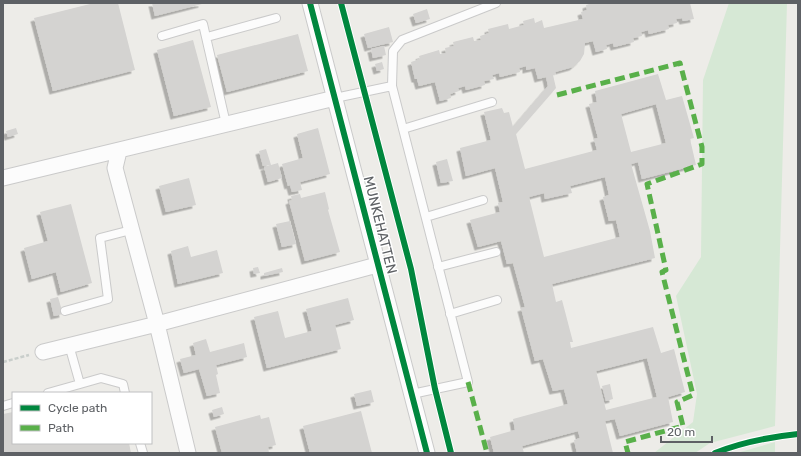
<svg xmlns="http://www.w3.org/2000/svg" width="801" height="456" font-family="Rubik,sans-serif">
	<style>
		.green { fill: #d6e8d5 }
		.building { fill: #d4d3d1; fill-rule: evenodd; filter: url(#shadow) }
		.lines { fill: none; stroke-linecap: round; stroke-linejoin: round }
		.service-casing { stroke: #cacaca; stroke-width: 10 }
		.minor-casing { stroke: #cacaca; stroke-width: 17 }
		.path { stroke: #c9cecb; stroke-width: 2.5; stroke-dasharray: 4 2; stroke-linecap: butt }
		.service { stroke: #fcfcfc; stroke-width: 8 }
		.minor { stroke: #fcfcfc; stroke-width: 15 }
		.quiet { stroke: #59b04a; stroke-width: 5; stroke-dasharray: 10 5; stroke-linecap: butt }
		.cycleway-casing { stroke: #fff; stroke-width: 8 }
		.cycleway { stroke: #00873e; stroke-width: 6 }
		.labels { text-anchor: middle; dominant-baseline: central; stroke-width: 3; stroke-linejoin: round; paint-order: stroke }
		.street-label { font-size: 14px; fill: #5e6165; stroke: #fff }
	</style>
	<defs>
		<filter id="shadow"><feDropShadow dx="-3.5" dy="3.5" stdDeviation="0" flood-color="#0004"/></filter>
	</defs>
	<rect width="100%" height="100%" fill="#edece8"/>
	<path class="green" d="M729,3H787L775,426L710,443L695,453H654L693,422L697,394L676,296L701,257L703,80Z
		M775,442V453H737Z"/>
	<path class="building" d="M94,3H118L135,70L53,91L34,18Z
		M152,3H202V4L155,16Z
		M592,3H690L694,19L683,21L682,18L676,19L677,23L668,25L669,29L649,34L648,30L641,32L642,36L633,38L634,42L614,47L613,43L606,45L607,49L596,52L593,41L585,43L584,54L580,61L573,67L555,72L556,74L553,75L556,88L516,134L525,169L597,150L594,139L598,138L589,104L597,102L595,91L658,74L666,100L682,96L694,138L690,139L696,165L642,179L638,162L631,164L650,231L655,258L552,284L556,302L562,300L573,342H570L571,348L653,327L661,353L674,349L685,392L668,397L673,422L620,436L615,419L605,421L613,453H577L574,440L580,438L578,431L522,446L524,453H494L490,437L515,430L513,419L568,404L564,389L553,391L543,359L535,361L521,308L525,307L513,263L507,264L501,241L478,247L470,220L500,212L498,203L503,202L495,168L466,176L460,148L491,140L484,112L502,108L504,113L509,112L513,127L548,86L546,77L538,79L535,68L526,70V66L519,68L520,72L500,77L499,73L492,75L494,79L484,81L485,85L466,90L465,86L458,88L459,91L450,94L451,98L440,101L435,82L419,86L417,79H415L411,62L420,59L419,56L439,50L440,54L446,53L445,48L454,46L453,42L473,37L474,41L481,40L480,36L489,33L488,29L508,24L509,29L524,25L523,21L534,18L535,23L542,20L544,28L583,19L581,12L587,10L586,5ZM656,104L666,143L631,152L621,114ZM605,177L609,195L603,197L609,221L616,220L620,237L544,257L529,197L544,193L545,199L572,193L570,186ZM647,358L657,397L606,410L596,371Z
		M427,9L430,19L416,23L413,14Z
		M389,27L393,42L368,48L364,34Z
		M298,34L308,71L227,92L217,55Z
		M193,40L211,107L174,116L157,50Z
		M384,46L386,55L373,58L371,49Z
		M382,62L384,69L377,71L375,64Z
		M16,128L18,134L8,137L6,131Z
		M318,128L330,174L300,182L302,190L292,192L290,185L288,186L282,164L303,158L297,134Z
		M266,149L271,165L263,166L259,151Z
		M447,159L453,181L441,183L436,162Z
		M278,163L282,178L268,182L264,167Z
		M189,178L196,205L166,212L159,186Z
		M325,192L329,209L328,210L340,252L305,261L289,201L292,200L291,196L300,194L301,198Z
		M71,204L92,283L61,292L56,272L32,279L24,248L48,241L40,212Z
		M290,221L296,244L282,247L276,224Z
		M188,246L191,257L217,250L223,273L178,284L171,251Z
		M258,267L260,273L254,274L253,268Z
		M282,268L283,272L264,276V273Z
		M58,297L63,314L54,316L50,299Z
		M348,298L354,320L335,325L341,349L267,368L254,317L278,311L285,338L312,331L306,309Z
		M206,339L210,352L244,343L247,357L216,365L218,374L216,375L220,393L207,396L199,369L184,373L180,359L196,355L193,343Z
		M610,384L613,399L606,401L602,386Z
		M371,390L374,402L357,406L354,394Z
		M222,407L224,414L214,417L212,410Z
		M361,411L372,453H310L303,426Z
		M13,412V443H129L131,453H3V414Z
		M260,415L261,419L269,417L276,445L268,447L269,453H222L215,427Z"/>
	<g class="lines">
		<g class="service-casing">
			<path id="service" d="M162,36L203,24L226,124
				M207,37L276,18
				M392,86L393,51L402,40L496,3
				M335,98L392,86L468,382L412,394
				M403,129L492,102
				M426,217L483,200
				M438,267L496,252
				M65,311L108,299L100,238L131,230
				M450,314L497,300
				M80,384L101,378L123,384L125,393
				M48,393L80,384L69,345
				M3,406L13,403
				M140,443L143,453"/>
		</g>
		<g class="minor-casing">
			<path id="minor" d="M310,3L427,453
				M119,151L115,168L157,324L188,453
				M3,178L335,98
				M43,352L157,324L377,265"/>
		</g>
		<path class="path" d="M3,362L29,355"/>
		<use href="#service" class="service"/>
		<use href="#minor" class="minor"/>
		<path class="quiet" d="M557,95L680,63L702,147V164L647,184L666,270L662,272L693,395L677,402L683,426L625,442L628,453
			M468,382L487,453"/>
		<g class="cycleway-casing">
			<path id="cycleway" d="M310,3L427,453
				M341,3L411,269L435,389L451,453
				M715,453C742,442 769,437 798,434"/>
		</g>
		<use href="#cycleway" class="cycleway"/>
	</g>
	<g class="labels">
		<g class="street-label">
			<text transform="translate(380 225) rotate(76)">MUNKEHATTEN</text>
		</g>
	</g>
	<rect width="801" height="456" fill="none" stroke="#5e6165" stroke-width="8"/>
	<rect x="12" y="392" width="140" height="52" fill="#ffffff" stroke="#bfc0c1"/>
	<rect x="20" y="405" width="20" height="6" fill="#00873e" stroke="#bfc0c1"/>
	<text x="48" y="412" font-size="12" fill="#5e6165">Cycle path</text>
	<rect x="20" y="425" width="20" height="6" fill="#59b04a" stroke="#bfc0c1"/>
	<text x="48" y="432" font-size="12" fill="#5e6165">Path</text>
	<path d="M661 436v6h51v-6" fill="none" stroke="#5e6165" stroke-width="2"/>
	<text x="667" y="436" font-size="12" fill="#5e6165" stroke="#ffffff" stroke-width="3" paint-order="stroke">20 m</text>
</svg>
